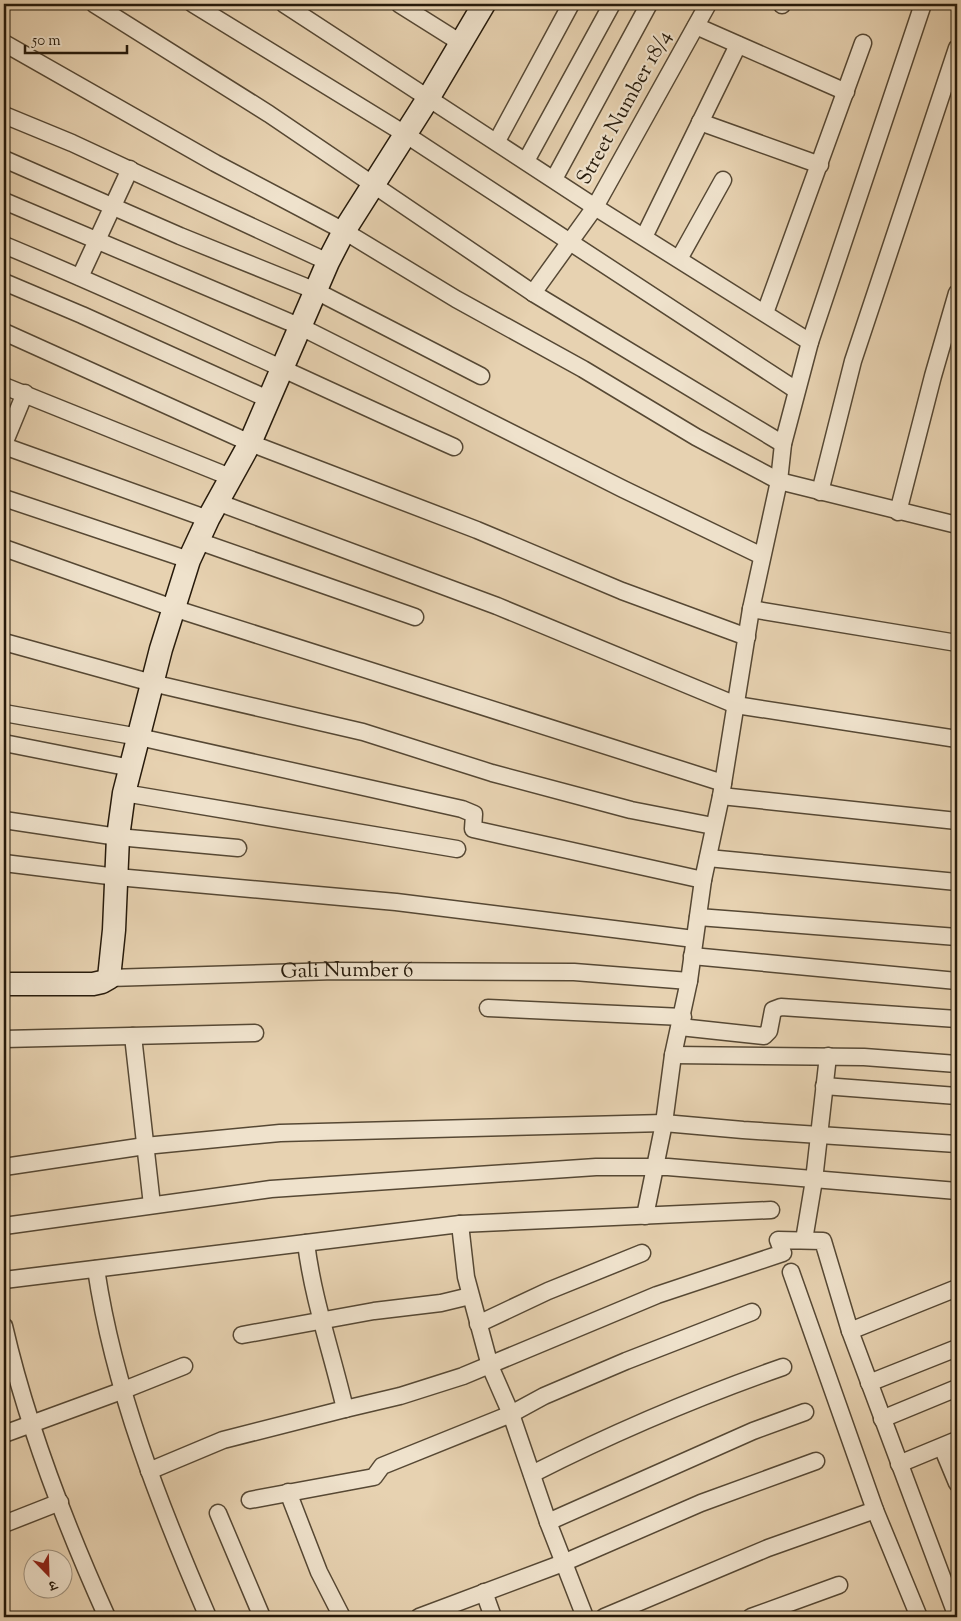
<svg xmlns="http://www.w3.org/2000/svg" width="961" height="1621" font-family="'Sorts Mill Goudy','Noto Serif Devanagari',serif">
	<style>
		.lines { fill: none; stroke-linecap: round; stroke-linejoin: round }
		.street-casing { stroke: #564834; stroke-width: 19 }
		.secondary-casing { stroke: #261a0b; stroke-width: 25 }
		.street { stroke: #efe2cc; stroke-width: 16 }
		.secondary { stroke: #efe2cc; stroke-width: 22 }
		.labels { text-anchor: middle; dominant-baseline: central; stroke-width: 4.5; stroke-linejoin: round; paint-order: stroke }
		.street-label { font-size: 21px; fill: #261a0b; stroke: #efe2cc }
	</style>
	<rect width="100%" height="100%" fill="#e7d2b1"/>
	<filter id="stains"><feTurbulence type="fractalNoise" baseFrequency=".004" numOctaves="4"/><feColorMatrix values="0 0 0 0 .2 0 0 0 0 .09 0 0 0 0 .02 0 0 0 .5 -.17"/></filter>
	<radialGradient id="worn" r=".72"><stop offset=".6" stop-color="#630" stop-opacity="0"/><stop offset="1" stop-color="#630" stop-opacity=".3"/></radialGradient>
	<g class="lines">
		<g class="street-casing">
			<g id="street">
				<path d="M94,4L269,114L533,293L783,444"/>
				<path d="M193,4L405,134L796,390"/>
				<path d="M284,4L595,207L810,342"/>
				<path d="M399,4L461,43"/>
				<path d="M782,5V4"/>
				<path d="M696,26L846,92"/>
				<path d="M4,43L215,163L344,231L456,299L583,369L696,437L779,481L957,525"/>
				<path d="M4,115L72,143L328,262"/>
				<path d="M700,122L820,165"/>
				<path d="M497,141L571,4"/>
				<path d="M4,159L180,236L316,291L481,376"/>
				<path d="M526,161L612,4"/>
				<path d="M554,179L649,4"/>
				<path d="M4,201L301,327L623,489L762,556"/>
				<path d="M644,237L738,45"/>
				<path d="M4,245C156,308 304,380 454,447"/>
				<path d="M679,259L723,180"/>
				<path d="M80,277L130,169"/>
				<path d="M4,282L82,315L270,400"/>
				<path d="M533,293L595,207L708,4"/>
				<path d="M765,313L863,43"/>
				<path d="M4,332L250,443L477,530L622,591L747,637"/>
				<path d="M4,386L230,477"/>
				<path d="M4,444L25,393"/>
				<path d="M4,446L208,519"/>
				<path d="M820,492L853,361L957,48"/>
				<path d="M4,498L189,560"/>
				<path d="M217,502L497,606L736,705L957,739"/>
				<path d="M898,512L933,376L957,293"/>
				<path d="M198,541L415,617"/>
				<path d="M4,548L173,608L723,783"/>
				<path d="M751,609L957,643"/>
				<path d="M4,642L152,683L363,732L492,773L631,810L713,826"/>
				<path d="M4,713L139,737L462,809L474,814L473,829L703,880"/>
				<path d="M4,743L131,768"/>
				<path d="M124,793L457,849"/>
				<path d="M721,796L957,821"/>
				<path d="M4,820L118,837L238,848"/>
				<path d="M708,858L957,882"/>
				<path d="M4,863L117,877L396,902L694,939"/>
				<path d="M698,917L957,937"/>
				<path d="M692,956L957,981"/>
				<path id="s1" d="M109,978L335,971L574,972L689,981"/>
				<path d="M488,1008L683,1017"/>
				<path d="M680,1027L764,1036L769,1031L773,1010L781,1007L957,1019"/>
				<path d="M133,1036L152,1205"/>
				<path d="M4,1039L255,1033"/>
				<path d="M673,1055L864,1057L957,1064"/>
				<path d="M824,1086L957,1096"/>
				<path d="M4,1167L145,1146L280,1133L664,1123L743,1130L957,1144"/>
				<path d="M645,1216L664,1123L673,1055L689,981L703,880L721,796L751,609L779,481L783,444L810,342L923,4"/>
				<path d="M460,1224L466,1277L490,1366L511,1414L548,1522L585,1617"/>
				<path d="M4,1226L271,1189L596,1167H668L957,1191"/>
				<path d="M804,1240L814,1180L828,1056"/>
				<path d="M96,1269C114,1390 160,1506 208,1617"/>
				<path d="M791,1272L875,1510L919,1617"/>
				<path d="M4,1280L460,1224L771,1210"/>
				<path d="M478,1324L548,1291L642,1253"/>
				<path d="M4,1326C27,1426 65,1524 107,1617"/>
				<path d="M850,1331L957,1288"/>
				<path d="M242,1335L374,1311L441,1303L470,1296"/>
				<path d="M869,1383L957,1348"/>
				<path d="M345,1409L400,1396L463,1376L657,1295L783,1253L778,1240L823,1241L850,1331L957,1617"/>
				<path d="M882,1419L957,1388"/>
				<path d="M4,1434L124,1390L184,1366"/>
				<path d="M942,1447L957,1483"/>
				<path d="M899,1464L957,1440"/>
				<path d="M149,1471L223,1440L345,1409C332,1353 313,1300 306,1243"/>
				<path d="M532,1474C613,1433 697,1397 783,1367"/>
				<path d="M288,1492L319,1572L342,1617"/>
				<path d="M250,1500L374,1477L382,1466L511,1414L544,1396L626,1361L752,1312"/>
				<path d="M218,1513L262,1617"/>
				<path d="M548,1522L753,1431L805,1412"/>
				<path d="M4,1524L60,1502"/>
				<path d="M484,1592L493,1617"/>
				<path d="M419,1617L563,1563L701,1503L816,1461"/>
				<path d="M604,1617L768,1548L875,1510"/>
				<path d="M751,1617L839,1585"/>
			</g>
		</g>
		<g class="secondary-casing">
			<path id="secondary" d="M4,984H93L102,982L109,978L114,930L118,837L124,793L161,649L189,560L208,519L250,443L328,262L344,231L429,97L484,4"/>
		</g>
		<use href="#street" class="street"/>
		<use href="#secondary" class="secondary"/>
	</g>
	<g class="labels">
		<g class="street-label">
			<text transform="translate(625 108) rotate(-61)">Street Number 18/4</text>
			<text stroke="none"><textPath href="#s1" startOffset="238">Gali Number 6</textPath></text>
		</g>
	</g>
	<rect width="961" height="1621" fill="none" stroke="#e7d2b1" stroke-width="20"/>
	<rect x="5" y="5" width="951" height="1611" fill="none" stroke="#261a0b" stroke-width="2.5"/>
	<rect x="10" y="10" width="941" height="1601" fill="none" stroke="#261a0b"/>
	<g transform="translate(48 1574) rotate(157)"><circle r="24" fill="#efe2cc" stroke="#9f927f"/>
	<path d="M0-4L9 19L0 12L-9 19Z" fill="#8f2418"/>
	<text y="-8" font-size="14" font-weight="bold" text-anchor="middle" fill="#261a0b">उ</text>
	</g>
	<path d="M25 45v8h102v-8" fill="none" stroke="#261a0b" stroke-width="2.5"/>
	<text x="32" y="45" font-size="15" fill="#261a0b" stroke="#efe2cc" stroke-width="4" paint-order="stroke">50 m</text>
	<rect width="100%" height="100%" filter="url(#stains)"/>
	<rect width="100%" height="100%" fill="url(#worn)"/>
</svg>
